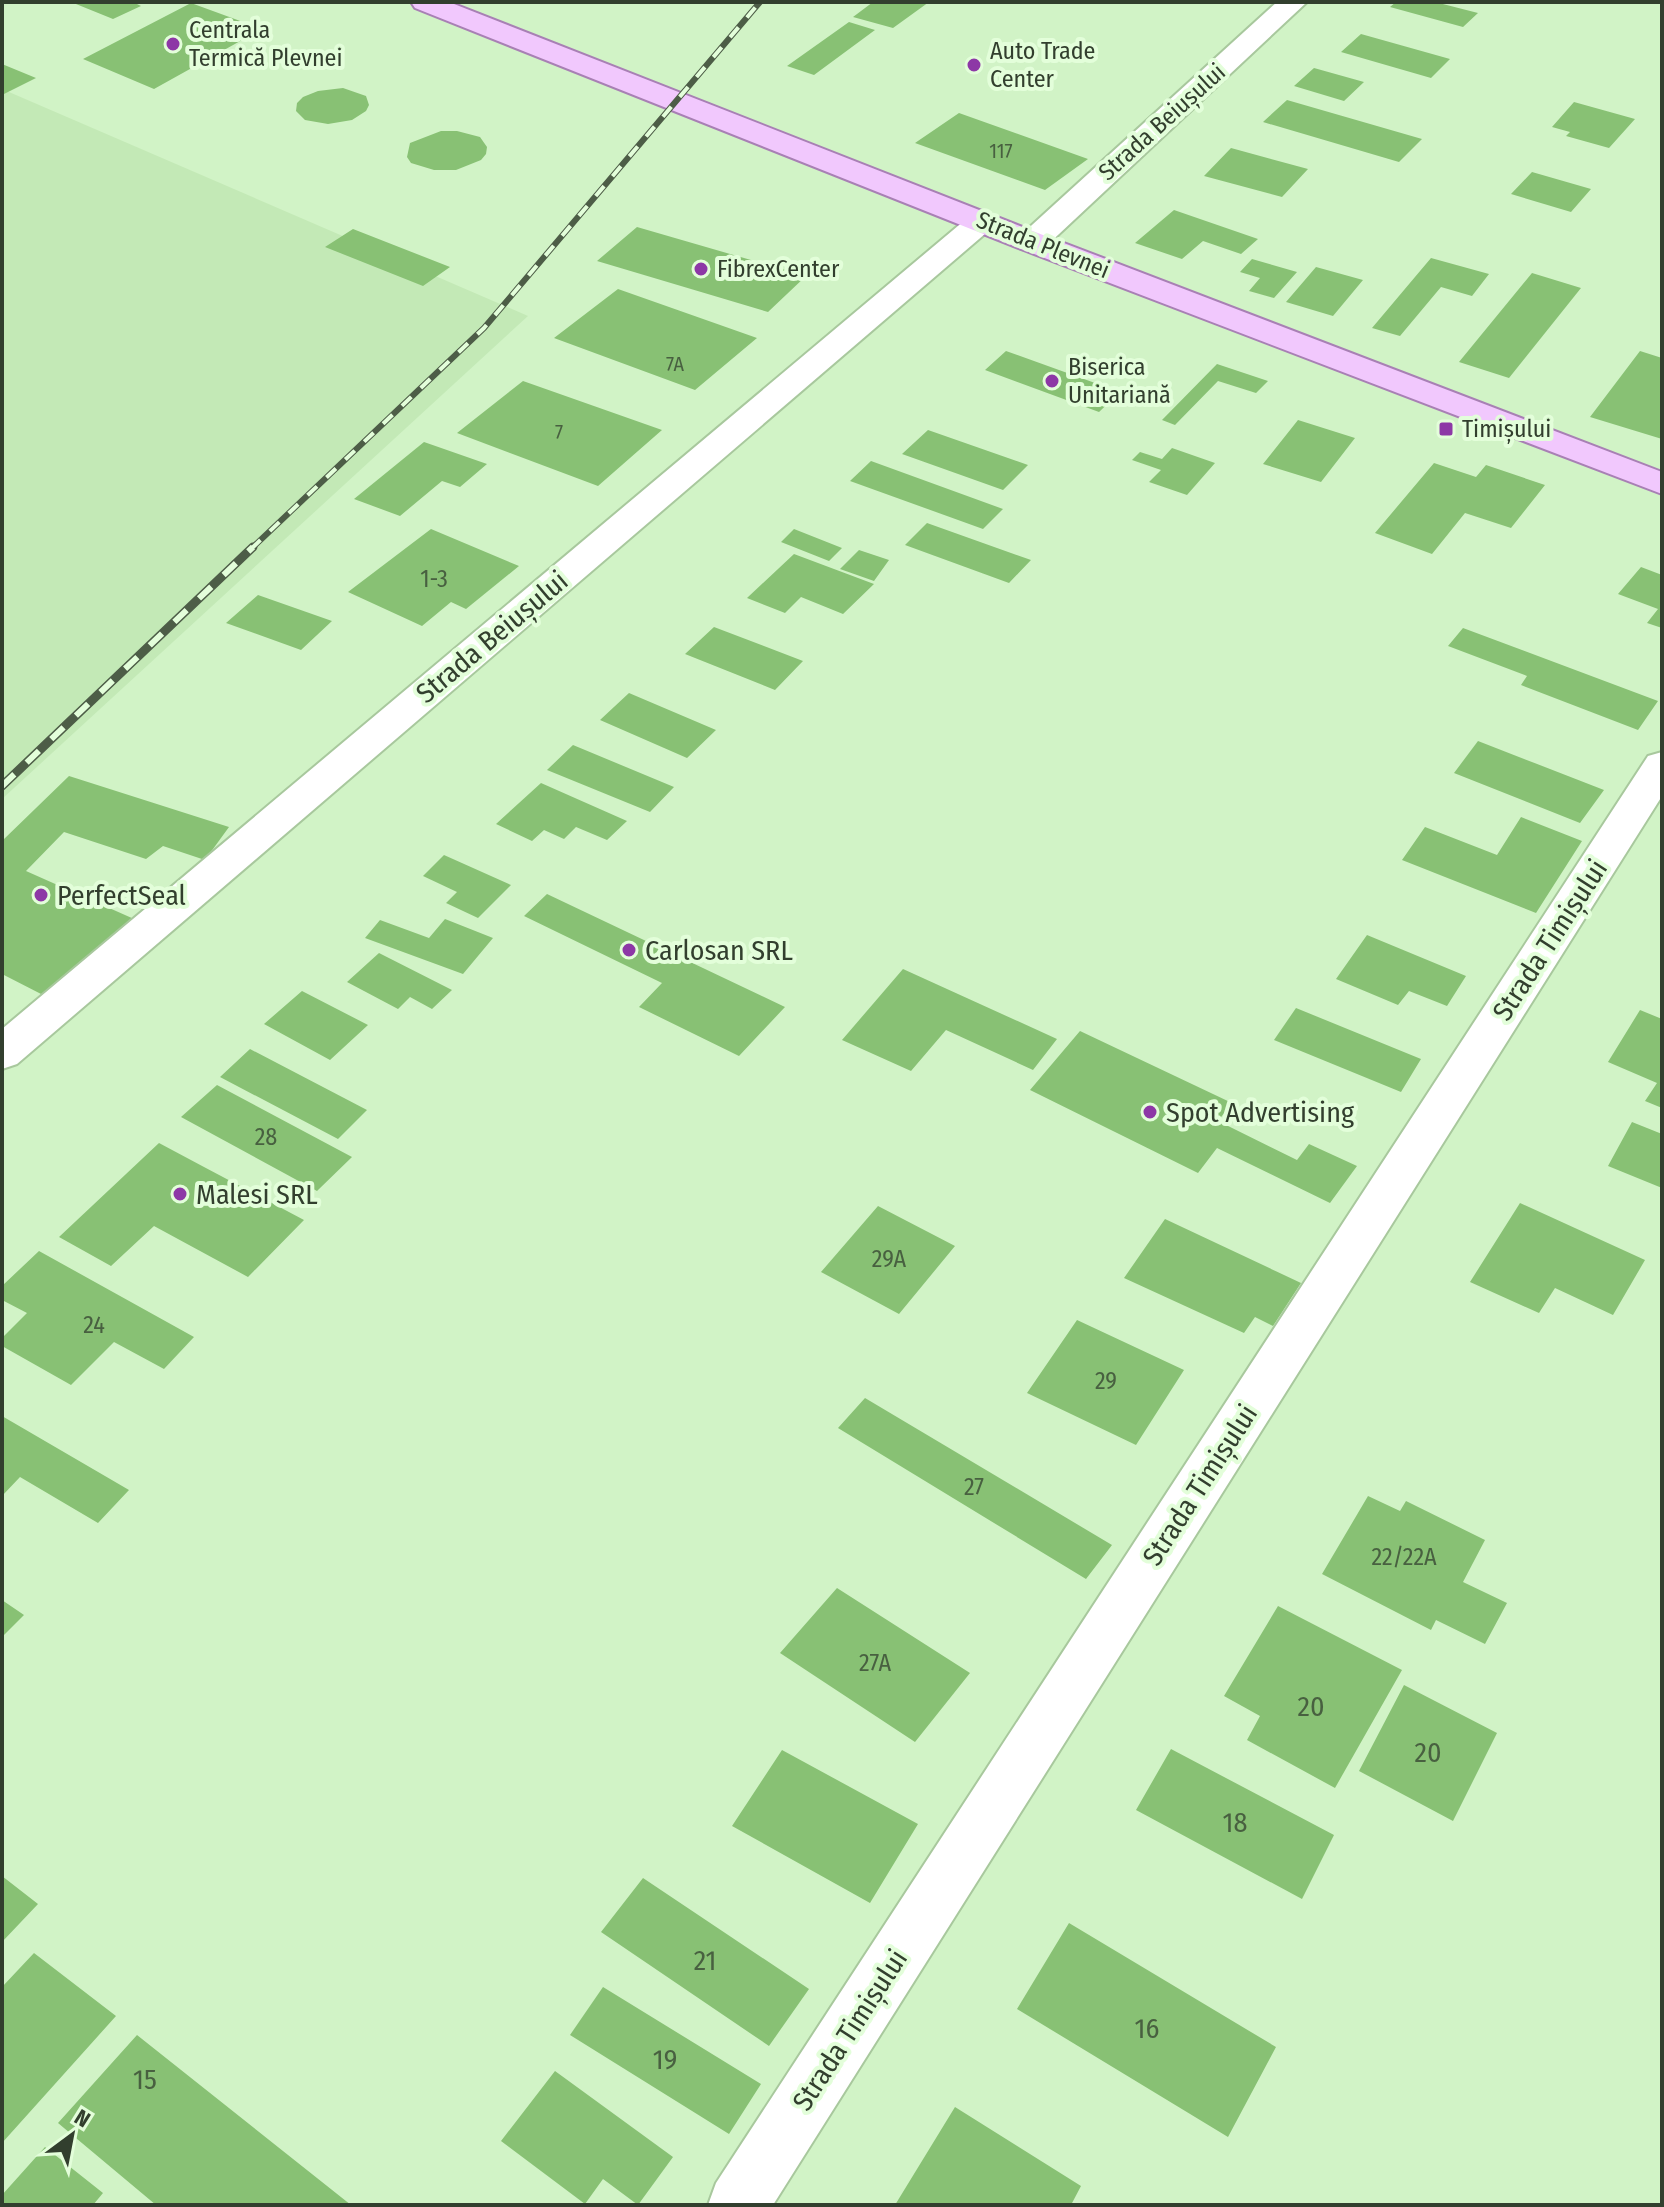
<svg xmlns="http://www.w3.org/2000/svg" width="1664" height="2207" font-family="'Fira Sans Condensed',sans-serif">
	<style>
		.built { fill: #c3e9b6 }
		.building { fill: #88c174 }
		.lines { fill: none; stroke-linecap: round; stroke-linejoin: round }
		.minor-casing { stroke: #a8c89d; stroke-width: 4 }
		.major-casing { stroke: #a880b4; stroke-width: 4 }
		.minor { fill: #fff; fill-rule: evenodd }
		.major { fill: #f1c8fd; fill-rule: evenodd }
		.rail-far1-casing { stroke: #4d5d47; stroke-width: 6 }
		.rail-casing { stroke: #4d5d47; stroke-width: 9 }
		.rail-far1 { stroke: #e3feda; stroke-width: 4; stroke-dasharray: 13; stroke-linecap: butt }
		.rail { stroke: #e3feda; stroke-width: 6; stroke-dasharray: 17; stroke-linecap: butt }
		.poi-dot { fill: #8d38a6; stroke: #e3feda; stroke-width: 3 }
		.labels { text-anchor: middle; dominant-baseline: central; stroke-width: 8; stroke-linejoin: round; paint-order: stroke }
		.far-number-label { font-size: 20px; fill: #486040 }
		.far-poi-label { font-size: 24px; fill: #323f2e; stroke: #e3feda; text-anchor: start }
		.far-street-label { font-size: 24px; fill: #323f2e; stroke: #e3feda }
		.number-label { font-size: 24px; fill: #486040 }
		.street-label { font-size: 28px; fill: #323f2e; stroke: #e3feda }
		.poi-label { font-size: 28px; fill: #323f2e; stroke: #e3feda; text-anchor: start }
		.near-number-label { font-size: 28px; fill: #486040 }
	</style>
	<rect width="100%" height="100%" fill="#d1f3c6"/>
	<path class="built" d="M2,89L528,316L2,799Z"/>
	<path class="building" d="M71,2H133L141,6L113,19Z
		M873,2H929L893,28L853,17Z
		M1396,2H1435L1478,13L1463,27L1390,7Z
		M191,3L262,29L154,89L83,59Z
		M849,22L875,30L814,75L787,66Z
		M1361,34L1450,59L1431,78L1341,52Z
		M2,64L36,78L2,95Z
		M1314,68L1364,82L1344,101L1294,86Z
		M343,88L366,96L369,105L366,111L352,120L328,124L305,120L296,111L297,103L303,97L318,91Z
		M1287,100L1422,139L1399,162L1263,122Z
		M1574,102L1635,119L1609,148L1566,136L1570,132L1552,127Z
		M959,113L1088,159L1045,190L915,143Z
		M441,131H457L480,137L487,147L486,154L481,160L456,170H434L411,163L407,157L410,143Z
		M1231,148L1308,169L1282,197L1204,176Z
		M1532,172L1591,189L1571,212L1511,194Z
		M1174,210L1258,239L1241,254L1203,241L1182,259L1135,243Z
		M637,227L806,276L768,312L597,261Z
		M353,229L450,267L423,286L325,247Z
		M1431,258L1489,274L1472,296L1441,287L1400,336L1372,328Z
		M1252,259L1297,272L1274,298L1249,291L1260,278L1240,272Z
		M1316,267L1363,280L1333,316L1286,302Z
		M1532,273L1581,288L1509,378L1459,362Z
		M618,289L757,338L695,390L554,338Z
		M1006,351L1120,392L1099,412L985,370Z
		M1640,351L1662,358V439L1590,417Z
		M1217,364L1268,381L1256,393L1218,381L1175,425L1162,420Z
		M523,381L662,430L598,486L457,433Z
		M1298,420L1355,438L1321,482L1263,464Z
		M928,430L1028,465L1003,490L902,454Z
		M424,442L487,464L460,487L442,481L400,516L354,499Z
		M1172,448L1215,463L1187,495L1149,482L1161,470L1132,460L1140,452L1162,459Z
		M871,461L1003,509L983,529L850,481Z
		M1434,463L1476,477L1486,465L1545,485L1511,528L1465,513L1432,554L1375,533Z
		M927,523L1031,560L1009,583L905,545Z
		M431,529L519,566L466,609L451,602L422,626L348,592Z
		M794,529L842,548L829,561L781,542Z
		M859,550L889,560L874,581L840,569Z
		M794,554L874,584L843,614L801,597L785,613L747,598Z
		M1641,567L1662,575V628L1647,623L1658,609L1618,594Z
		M258,595L332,621L301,650L226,623Z
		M714,627L803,661L775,690L685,654Z
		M1463,628L1658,701L1638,730L1521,685L1527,676L1448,646Z
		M629,693L716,730L687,758L600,720Z
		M1478,741L1604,790L1580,823L1454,773Z
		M573,745L674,787L650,812L547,770Z
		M69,776L229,827L205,860L163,846L146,859L64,832L26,871L134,919L43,995L2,974V841Z
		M541,783L627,821L607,840L576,827L564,839L544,830L532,841L496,824Z
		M1521,817L1582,841L1536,913L1402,860L1425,827L1497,855Z
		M444,855L511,885L478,918L446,903L457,892L423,876Z
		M547,894L785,1007L739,1056L639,1007L662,983L524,916Z
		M445,919L493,938L463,974L365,938L380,920L429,938Z
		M1367,935L1466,976L1447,1006L1409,991L1398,1005L1336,979Z
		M379,953L452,990L432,1009L410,997L398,1009L347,982Z
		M903,969L1057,1039L1033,1070L946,1030L911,1071L842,1040Z
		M302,991L368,1025L330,1060L264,1024Z
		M1296,1008L1421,1059L1401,1092L1274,1040Z
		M1640,1010L1662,1019V1108L1645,1101L1657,1083L1608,1062Z
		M1080,1031L1232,1103L1218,1121L1297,1160L1309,1144L1357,1166L1330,1203L1217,1148L1198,1173L1030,1090Z
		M250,1049L367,1110L338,1139L220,1077Z
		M217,1085L352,1157L317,1191L181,1117Z
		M1632,1122L1662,1134V1188L1608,1166Z
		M159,1143L204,1167L304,1220L248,1277L154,1226L111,1266L59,1237Z
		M1520,1203L1645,1260L1613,1315L1555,1288L1539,1313L1470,1282Z
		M878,1206L955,1246L899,1314L821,1272Z
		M1165,1219L1301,1283L1273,1326L1255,1317L1244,1333L1124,1278Z
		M39,1251L194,1337L164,1369L114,1342L71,1385L2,1346V1338L27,1313L2,1300V1286Z
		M1077,1320L1184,1370L1136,1445L1027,1393Z
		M865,1398L1112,1545L1086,1579L838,1428Z
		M2,1416L129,1490L98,1523L20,1477L2,1496Z
		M1368,1496L1400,1511L1406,1501L1485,1540L1463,1582L1507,1603L1485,1644L1436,1620L1431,1630L1322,1574Z
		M837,1588L970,1673L915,1742L780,1653Z
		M2,1600L24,1615L2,1637Z
		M1278,1606L1402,1670L1335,1788L1247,1740L1260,1716L1224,1696Z
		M1404,1685L1497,1733L1453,1821L1359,1771Z
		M1171,1749L1334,1835L1302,1899L1136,1810Z
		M782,1750L918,1824L870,1903L732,1826Z
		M2,1876L38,1904L2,1942Z
		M643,1878L809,1989L769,2046L601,1932Z
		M1069,1923L1276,2047L1228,2137L1017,2009Z
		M34,1953L116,2016L2,2143V1987Z
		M603,1987L761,2084L729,2134L570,2035Z
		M137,2035L351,2205H156L58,2123Z
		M555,2071L673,2157L638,2205L603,2179L585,2204L501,2141Z
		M955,2107L1081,2186L1071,2205H895Z
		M45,2147L103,2193L93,2205H2V2195Z"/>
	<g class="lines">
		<g class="minor-casing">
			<path id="minor" d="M1277,2H1307L1043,249L1032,251L1021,249L1017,242L1021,235Z
				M982,212L993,215L997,221L993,227L17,1064L2,1069V1029L971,215Z
				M1662,752V796L773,2205H708L716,2183L1648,756Z"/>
		</g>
		<g class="major-casing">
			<path id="major" d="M411,2H449L1043,235L1662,472V494L1021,249L415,8Z"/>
		</g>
		<use href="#minor" class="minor"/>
		<use href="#major" class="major"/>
		<g class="rail-far1-casing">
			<path id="rail-far1" d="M251,549L484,328L760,2"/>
		</g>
		<g class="rail-casing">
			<path id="rail" d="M2,786L253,547"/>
		</g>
		<use href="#rail-far1" class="rail-far1"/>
		<use href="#rail" class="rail"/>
	</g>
	<g class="poi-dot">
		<circle cx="173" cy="44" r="8"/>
		<circle cx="974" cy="65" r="8"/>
		<circle cx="701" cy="269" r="8"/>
		<circle cx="1052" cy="381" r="8"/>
		<rect x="1438" y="421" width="16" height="16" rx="4"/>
		<circle cx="41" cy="895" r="8"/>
		<circle cx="629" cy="950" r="8"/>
		<circle cx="1150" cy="1112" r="8"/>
		<circle cx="180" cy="1194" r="8"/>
	</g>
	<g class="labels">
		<g class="far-number-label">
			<text x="1001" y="151">117</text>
			<text x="675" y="364">7A</text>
			<text x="559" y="432">7</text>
		</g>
		<g class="far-poi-label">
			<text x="189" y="30">Centrala<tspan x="189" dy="28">Termică Plevnei</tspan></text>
			<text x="990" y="51">Auto Trade<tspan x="990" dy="28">Center</tspan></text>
			<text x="717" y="269">FibrexCenter</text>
			<text x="1068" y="367">Biserica<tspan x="1068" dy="28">Unitariană</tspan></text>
			<text x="1462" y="429">Timișului</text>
		</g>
		<g class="far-street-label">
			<text transform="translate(1162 122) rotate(-42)">Strada Beiușului</text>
			<text transform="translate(1043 245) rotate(22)">Strada Plevnei</text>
		</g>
		<g class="number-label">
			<text x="434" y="579">1-3</text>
			<text x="266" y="1137">28</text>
			<text x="889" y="1259">29A</text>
			<text x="94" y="1325">24</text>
			<text x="1106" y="1381">29</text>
			<text x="974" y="1487">27</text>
			<text x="1404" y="1557">22/22A</text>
			<text x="875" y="1663">27A</text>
		</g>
		<g class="street-label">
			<text transform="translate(492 637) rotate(-40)">Strada Beiușului</text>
			<text transform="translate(1550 940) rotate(-57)">Strada Timișului</text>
			<text transform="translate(1200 1485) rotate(-57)">Strada Timișului</text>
			<text transform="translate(850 2030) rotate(-57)">Strada Timișului</text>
		</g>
		<g class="poi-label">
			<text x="57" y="895">PerfectSeal</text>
			<text x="645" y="950">Carlosan SRL</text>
			<text x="1166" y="1112">Spot Advertising</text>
			<text x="196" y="1194">Malesi SRL</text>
		</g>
		<g class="near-number-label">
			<text x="1311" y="1706">20</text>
			<text x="1428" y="1752">20</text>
			<text x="1235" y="1822">18</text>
			<text x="705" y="1960">21</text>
			<text x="1147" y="2028">16</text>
			<text x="665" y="2059">19</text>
			<text x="145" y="2079">15</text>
		</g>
	</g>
	<rect width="1664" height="2207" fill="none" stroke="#323f2e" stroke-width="8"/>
	<g transform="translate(72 2135) rotate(32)" stroke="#e3feda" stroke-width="6" paint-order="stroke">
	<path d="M0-6L14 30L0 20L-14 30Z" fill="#323f2e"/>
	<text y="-12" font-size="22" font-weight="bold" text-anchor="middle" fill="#323f2e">N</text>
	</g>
</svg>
